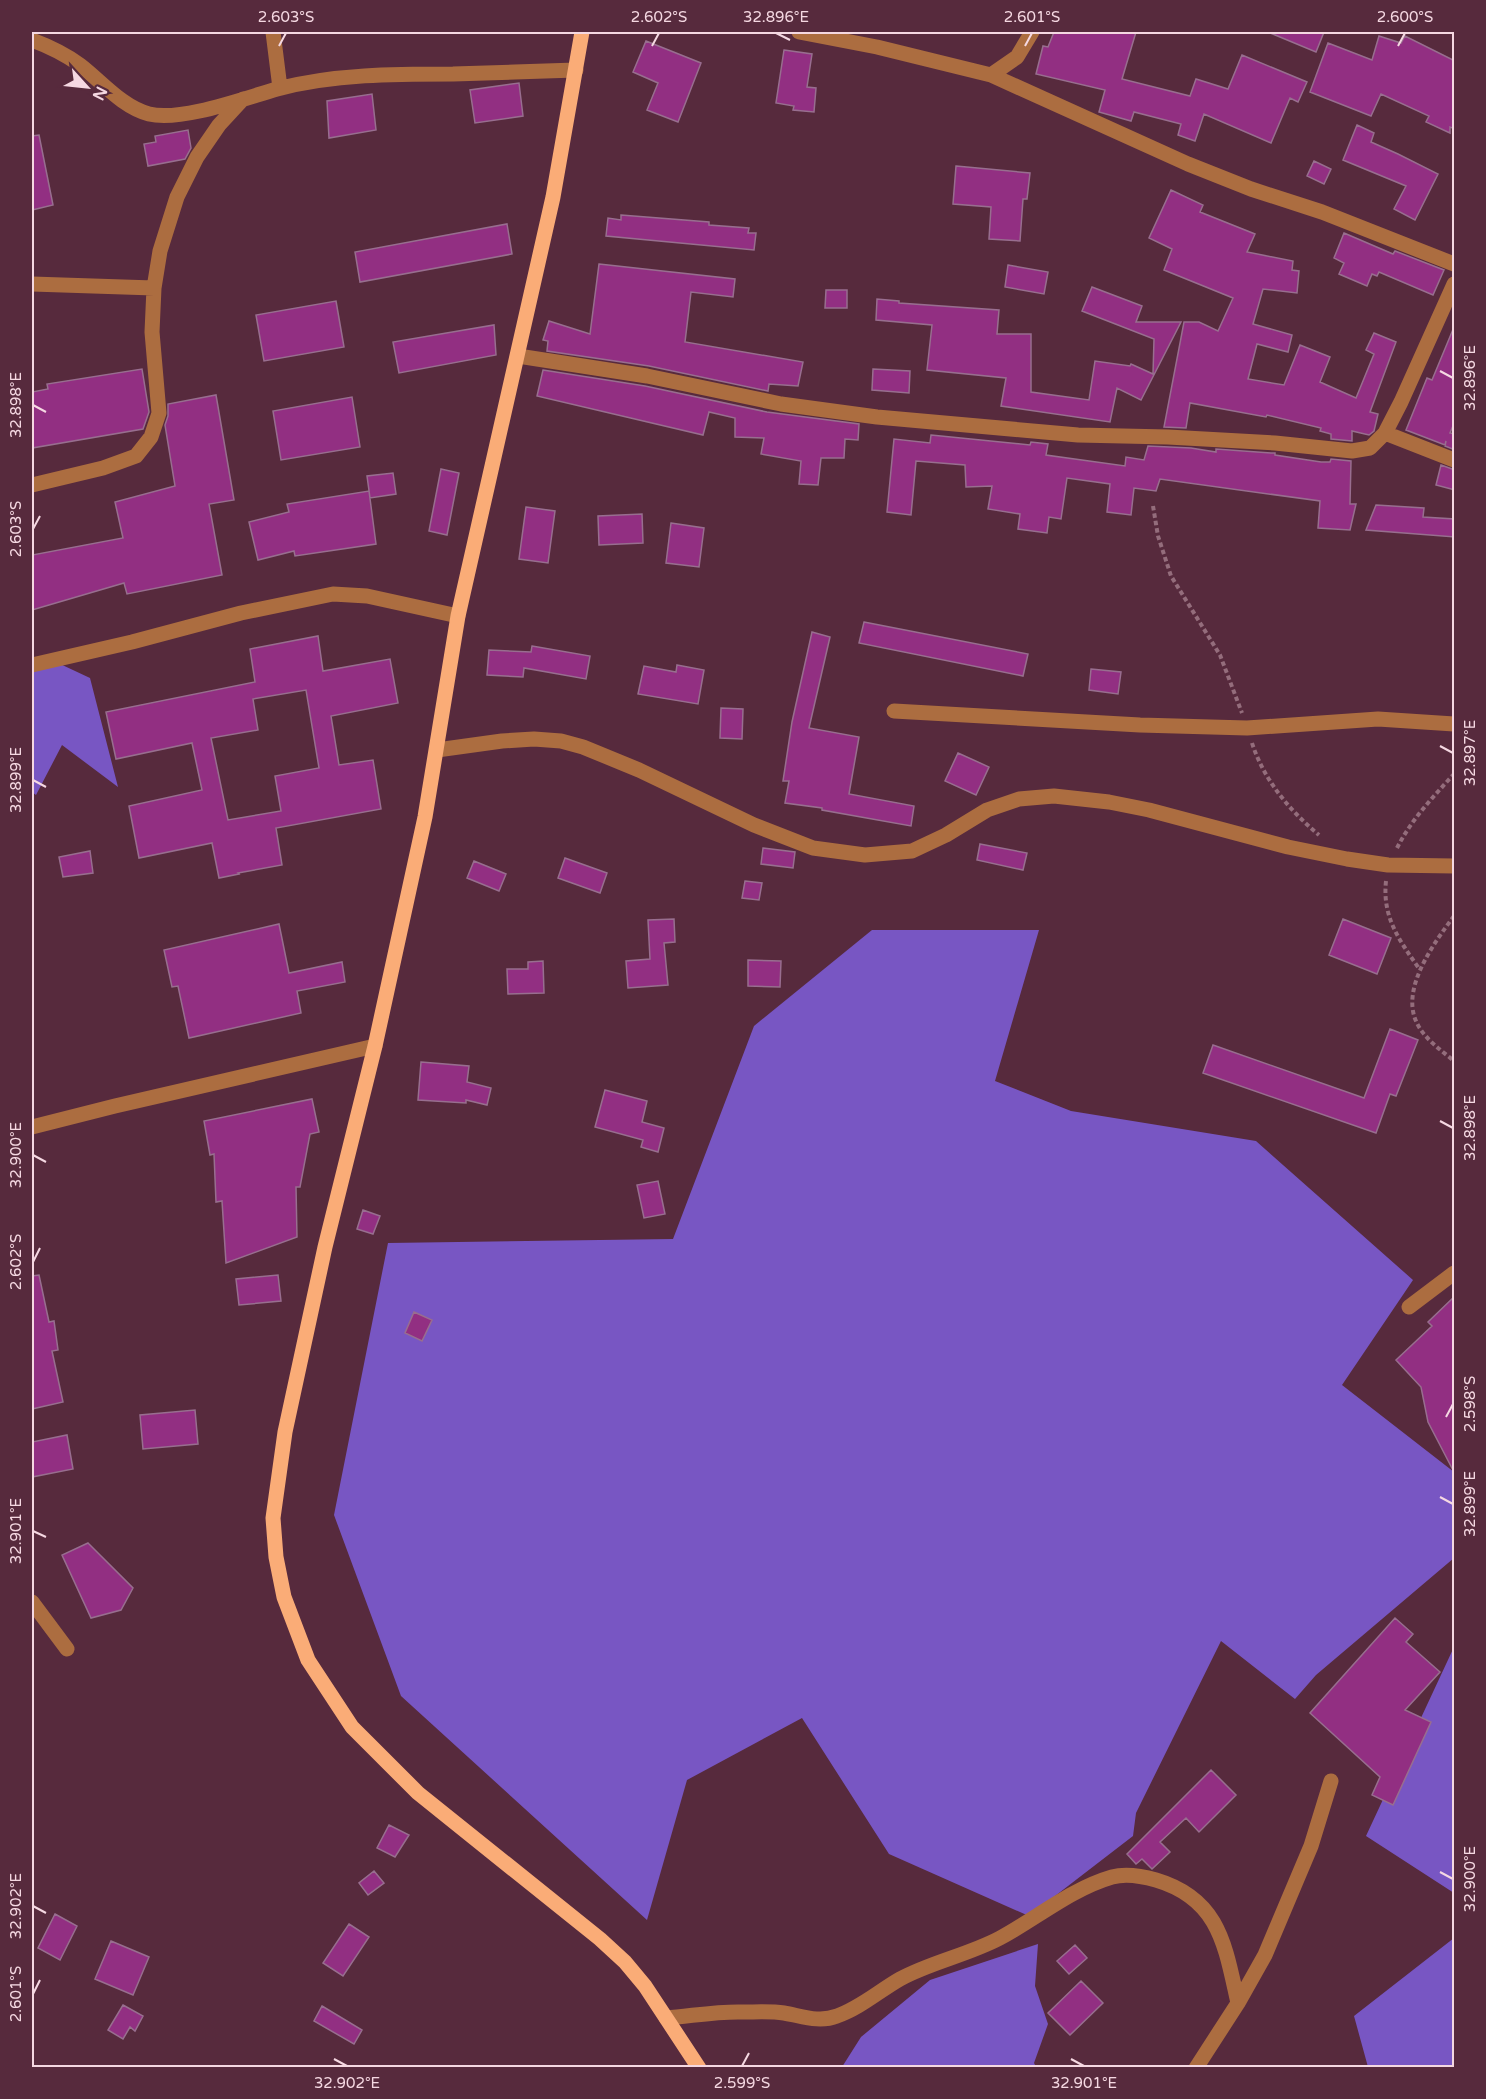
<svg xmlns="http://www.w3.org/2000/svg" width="1486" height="2099" font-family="'Varela Round',sans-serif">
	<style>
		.forest { fill: #7856c3 }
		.building { fill: #922f82; stroke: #986e8f; stroke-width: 1.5; fill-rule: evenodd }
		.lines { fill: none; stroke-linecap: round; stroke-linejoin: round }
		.path { stroke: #946d7c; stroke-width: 4; stroke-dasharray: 4.5 3; stroke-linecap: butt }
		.minor { stroke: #ac6d40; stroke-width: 15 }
		.major { stroke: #faac77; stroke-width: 15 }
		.ticks { fill: none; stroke: #f5d8e2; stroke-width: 2 }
		.neatline { fill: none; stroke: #f5d8e2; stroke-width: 2 }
		.ticks-label { font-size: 15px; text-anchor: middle; fill: #f5d8e2 }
	</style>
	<rect width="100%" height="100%" fill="#572a3d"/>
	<path class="forest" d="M58,663L90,678L118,787L62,745L36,795L32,792V671Z
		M872,930H1039L995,1081L1071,1111L1256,1141L1413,1280L1342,1385L1454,1472V1558L1316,1675L1295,1699L1221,1641L1136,1813L1133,1836L1029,1916L889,1854L802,1718L687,1780L647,1920L401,1696L334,1515L388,1243L673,1239L754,1026Z
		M1454,1647V1893L1366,1836Z
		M1454,1938V2067H1368L1354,2016Z
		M1038,1944L1035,1986L1048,2024L1034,2063L1036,2067H842L861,2037L930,1980Z"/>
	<path class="building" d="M1054,32H1136L1122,79L1190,96L1196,79L1228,89L1242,55L1307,82L1298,102L1290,98L1271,143L1204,114L1195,141L1178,135L1181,124L1134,112L1131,121L1099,112L1105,90L1036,74L1043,46L1048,47Z
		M1268,32H1324L1316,52Z
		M1379,36L1401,43L1405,36L1455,61V129L1450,127V133L1426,122L1429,116L1381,94L1371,116L1310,92L1328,43L1372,60Z
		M646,41L701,63L678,122L647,110L658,83L633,72Z
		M784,50L812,54L807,87L816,88L814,112L793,110L794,106L776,103Z
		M519,83L523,116L475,123L470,90Z
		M372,94L376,130L329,138L327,101Z
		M1357,125L1374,133L1371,142L1398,154L1438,174L1415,220L1394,209L1406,186L1343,160Z
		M188,130L191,148L185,159L148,166L144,144L156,142L155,136Z
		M39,135L53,205L32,210V136Z
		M1314,161L1331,169L1324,184L1307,176Z
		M956,166L1030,173L1027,199H1023L1020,241L989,239L991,207L953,204Z
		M1171,190L1203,205L1200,212L1255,234L1247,252L1293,261L1292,270L1299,271L1297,293L1263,289L1253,324L1292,335L1288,352L1257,344L1248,379L1284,385L1300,345L1330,357L1320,382L1356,398L1374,354L1366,350L1374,333L1396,342L1370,412L1378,414L1374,431L1369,435L1352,431V441L1331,439V434L1320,431L1321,428L1267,415L1266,417L1190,403L1186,428L1164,427L1184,322H1199L1218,331L1233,298L1164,270L1172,249L1149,238Z
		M621,215L709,222V225L749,228L748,233H756L754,250L606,236L608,218L621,220Z
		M507,224L512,254L360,282L355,252Z
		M1344,233L1393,254L1395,251L1444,270L1433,295L1379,272L1377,276L1372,274L1367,286L1339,274L1344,263L1334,258Z
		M599,264L735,279L733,297L691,292L685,342L803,362L798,386L769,384L768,391L649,366L547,351L548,341L543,340L549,321L590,334Z
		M1008,265L1048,272L1044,294L1005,287Z
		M1092,287L1142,306L1136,322H1181L1141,400L1117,388L1110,422L1001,406L1006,378L927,370L932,325L876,320L877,299L899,301V303L999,310L997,334H1031V392L1089,400L1095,361L1130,366L1131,364L1153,374L1154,339L1082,311Z
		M826,290H847V308H825Z
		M336,301L344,347L264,361L256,315Z
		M494,325L496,355L399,373L393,342Z
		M1454,327L1455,421L1450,433L1455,434V450L1445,446L1446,441L1445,445L1406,430L1427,378L1432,380Z
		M142,369L149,412L143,429L32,448V392L48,389L47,384Z
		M873,369L910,371L909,393L872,390Z
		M543,370L645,386L767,412L859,424L858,440L845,439L844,458H821L818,485L799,484L801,461L761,454L764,438L735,437V418L709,412L703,435L537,396Z
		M216,395L234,500L209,504L222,575L127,594L124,583L32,610V555L123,538L115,502L175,486L165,425L168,416V404Z
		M352,397L360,447L281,460L273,411Z
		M931,435L1030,445L1031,442L1048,444L1046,455L1125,466L1126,457L1144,460L1148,446L1191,448L1216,452V449L1271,453H1275V455L1321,462H1330L1331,459L1351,461L1350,504H1356L1350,530L1318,528L1320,501L1160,479L1156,491L1134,488L1131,515L1107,512L1110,484L1067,478L1061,519L1049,517L1047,533L1018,529L1020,514L988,509L992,486L966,487L965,465L916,461L911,515L887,512L894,439L930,443Z
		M1441,465L1455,470V490L1436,485Z
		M441,469L459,473L447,535L429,531Z
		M393,473L396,494L370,498L367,476Z
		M369,491L376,544L295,556L294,551L258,560L249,522L289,512L287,504Z
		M1376,505L1424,508L1423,517L1455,519V537L1366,530Z
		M526,507L555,511L548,563L519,559Z
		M642,514L643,543L599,545L598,516Z
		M671,523L704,528L699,567L666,563Z
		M864,622L1028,654L1023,676L859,643Z
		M812,632L830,637L809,728L859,737L849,794L914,806L911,826L822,810V808L785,803L789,781H783L792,722Z
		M318,636L323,671L390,659L398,703L331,716L339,765L373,760L381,809L276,828L282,865L238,873L239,874L219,878L212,843L139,858L129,806L202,790L192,743L116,759L106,712L255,682L250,649ZM306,690L319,768L275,776L281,811L228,820L211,738L258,730L253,699Z
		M532,646L590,656L586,679L524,668L523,677L487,675L489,650L531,652Z
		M677,665L704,670L698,704L638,694L644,666L676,672Z
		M1091,669L1121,672L1118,694L1089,690Z
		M721,708L743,709L742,739L720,738Z
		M958,753L989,767L976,795L945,781Z
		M980,844L1027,853L1023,870L977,860Z
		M763,848L795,852L793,868L761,864Z
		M90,851L93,873L63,877L59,857Z
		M565,858L607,873L600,893L558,878Z
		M474,861L506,874L499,891L467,878Z
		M745,881L762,883L759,900L742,898Z
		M674,919L675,942L664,943L668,985L628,988L626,961L650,959L648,920Z
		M1343,919L1391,938L1377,974L1329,955Z
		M279,924L289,973L342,962L345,982L297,991L301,1013L189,1038L178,986L172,987L164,950Z
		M748,960L781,961L780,987L748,986Z
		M543,961L544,993L508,994L507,969H528V962Z
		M1390,1029L1418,1040L1396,1096L1390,1094L1376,1133L1203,1073L1213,1045L1364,1098Z
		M421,1062L469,1066L467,1082L491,1088L487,1105L466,1100V1103L418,1100Z
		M605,1090L647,1101L642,1122L664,1128L658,1152L641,1147L643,1140L595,1127Z
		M312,1099L319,1132L310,1134L300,1187H296L297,1237L226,1263L222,1201L216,1202L214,1154L210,1155L204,1121Z
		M658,1181L665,1214L644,1218L637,1185Z
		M363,1210L380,1216L373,1234L357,1229Z
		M39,1275L49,1322L54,1321L58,1350L52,1351L63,1402L32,1409V1276Z
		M278,1275L281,1301L239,1305L236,1279Z
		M1455,1296V1474L1428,1422L1421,1387L1396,1360L1432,1326L1428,1322Z
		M414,1312L432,1320L422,1341L405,1333Z
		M195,1410L198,1444L143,1449L140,1415Z
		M67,1435L73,1469L32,1477V1442Z
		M88,1543L133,1588L121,1610L91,1618L62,1555Z
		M1395,1618L1413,1634L1406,1642L1440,1672L1405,1710L1431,1722L1393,1805L1372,1795L1380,1777L1310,1713Z
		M1211,1770L1236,1795L1199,1832L1186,1818L1160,1842L1170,1852L1152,1869L1142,1859L1136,1864L1127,1854Z
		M389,1825L409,1835L395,1857L377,1848Z
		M374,1871L384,1883L368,1895L359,1883Z
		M55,1914L77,1926L60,1960L38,1948Z
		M349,1924L369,1937L343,1976L323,1963Z
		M111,1941L149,1957L133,1995L95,1979Z
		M1075,1945L1087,1958L1069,1974L1057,1961Z
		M1081,1981L1103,2003L1070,2035L1048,2013Z
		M123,2005L143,2016L135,2031L130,2027L123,2039L108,2030Z
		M322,2006L362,2030L354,2044L314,2021Z"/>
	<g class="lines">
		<path class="path" d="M1153,506L1158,536L1171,576L1220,655L1242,713
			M1252,743C1264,780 1289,810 1319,835
			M1397,848C1411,820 1433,797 1454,774
			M1386,881C1382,918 1400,941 1420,970
			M1454,916C1435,942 1401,987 1416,1021C1423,1038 1441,1050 1454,1061"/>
		<path class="minor" d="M273,32L280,88
			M799,32L877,47L991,75L1188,164L1251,189L1322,212L1454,264
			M32,40C48,46 65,54 80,65C101,81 122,107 149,114C181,122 245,98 277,89C334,74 395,74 453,74C494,73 535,71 576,70
			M991,75L1017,57L1032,32
			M32,284L154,288
			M518,356L647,376L781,404L877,417L1078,435L1168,437L1275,443L1352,451L1370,448L1385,433L1401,402L1454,284
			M1385,433L1454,460
			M32,485L103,468L136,456L151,437L159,413L152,332L154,288L160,251L177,197L197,157L219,125L243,99
			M32,665L132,642L241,613L333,594L367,596L458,616
			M894,711L1140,725L1247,728L1378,719L1454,724
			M437,750L502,741L534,739L561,741L583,747L639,770L754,825L813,848L865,855L912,851L946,835L987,810L1019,799L1054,796L1109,802L1149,810L1288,847L1347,859L1388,865L1454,866
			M32,1127L115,1106L375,1046
			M1409,1307L1454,1273
			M32,1602L67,1649
			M666,2018C692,2016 718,2011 743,2012C756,2012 771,2011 784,2013C802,2016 819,2023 837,2016C860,2008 879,1991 900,1979C931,1962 968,1955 1000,1938C1037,1918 1071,1889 1112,1877C1126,1873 1142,1876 1156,1880C1220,1899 1225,1946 1238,2003
			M1196,2068L1238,2003L1265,1955L1311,1846L1331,1781"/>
		<path class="major" d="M582,32L553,197L458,616L425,817L375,1046L325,1247L285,1432L273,1518L276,1557L284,1597L308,1660L352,1727L418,1793L600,1939L625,1962L645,1986L699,2068"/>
	</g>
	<path class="ticks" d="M776,33L790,40M279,46L286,33M652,46L659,33M1025,46L1032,33M1398,46L1405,33M1440,371L1453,378M33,405L46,412M33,529L40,516M1440,746L1453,753M33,780L46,787M1440,1121L1453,1128M33,1155L46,1162M33,1262L40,1248M1446,1417L1453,1404M1440,1497L1453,1504M33,1531L46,1537M1440,1872L1453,1879M33,1906L46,1913M33,1994L40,1980M334,2059L347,2066M1071,2059L1084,2066M742,2066L749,2053"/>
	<rect width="1486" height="2099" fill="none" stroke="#572a3d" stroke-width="66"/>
	<g transform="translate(87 87) rotate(117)" stroke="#572a3d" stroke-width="4.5" paint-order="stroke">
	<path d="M0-4.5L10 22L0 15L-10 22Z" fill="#f5d8e2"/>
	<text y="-9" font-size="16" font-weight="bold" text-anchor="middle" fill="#f5d8e2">N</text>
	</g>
	<rect x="33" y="33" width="1420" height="2033" class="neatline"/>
	<g class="ticks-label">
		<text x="286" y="22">2.603°S</text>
		<text x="659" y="22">2.602°S</text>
		<text x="776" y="22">32.896°E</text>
		<text x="1032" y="22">2.601°S</text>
		<text x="1405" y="22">2.600°S</text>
		<text transform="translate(1470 378) rotate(-90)" y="5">32.896°E</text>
		<text transform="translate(16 405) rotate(-90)" y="5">32.898°E</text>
		<text transform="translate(16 529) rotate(-90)" y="5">2.603°S</text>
		<text transform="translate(1470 753) rotate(-90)" y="5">32.897°E</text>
		<text transform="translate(16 780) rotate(-90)" y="5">32.899°E</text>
		<text transform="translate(1470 1128) rotate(-90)" y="5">32.898°E</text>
		<text transform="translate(16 1155) rotate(-90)" y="5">32.900°E</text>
		<text transform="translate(16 1262) rotate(-90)" y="5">2.602°S</text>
		<text transform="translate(1470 1404) rotate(-90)" y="5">2.598°S</text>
		<text transform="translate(1470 1504) rotate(-90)" y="5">32.899°E</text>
		<text transform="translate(16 1531) rotate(-90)" y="5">32.901°E</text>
		<text transform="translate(1470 1879) rotate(-90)" y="5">32.900°E</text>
		<text transform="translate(16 1906) rotate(-90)" y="5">32.902°E</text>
		<text transform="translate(16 1994) rotate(-90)" y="5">2.601°S</text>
		<text x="347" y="2088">32.902°E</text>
		<text x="742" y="2088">2.599°S</text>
		<text x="1084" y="2088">32.901°E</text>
	</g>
</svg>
